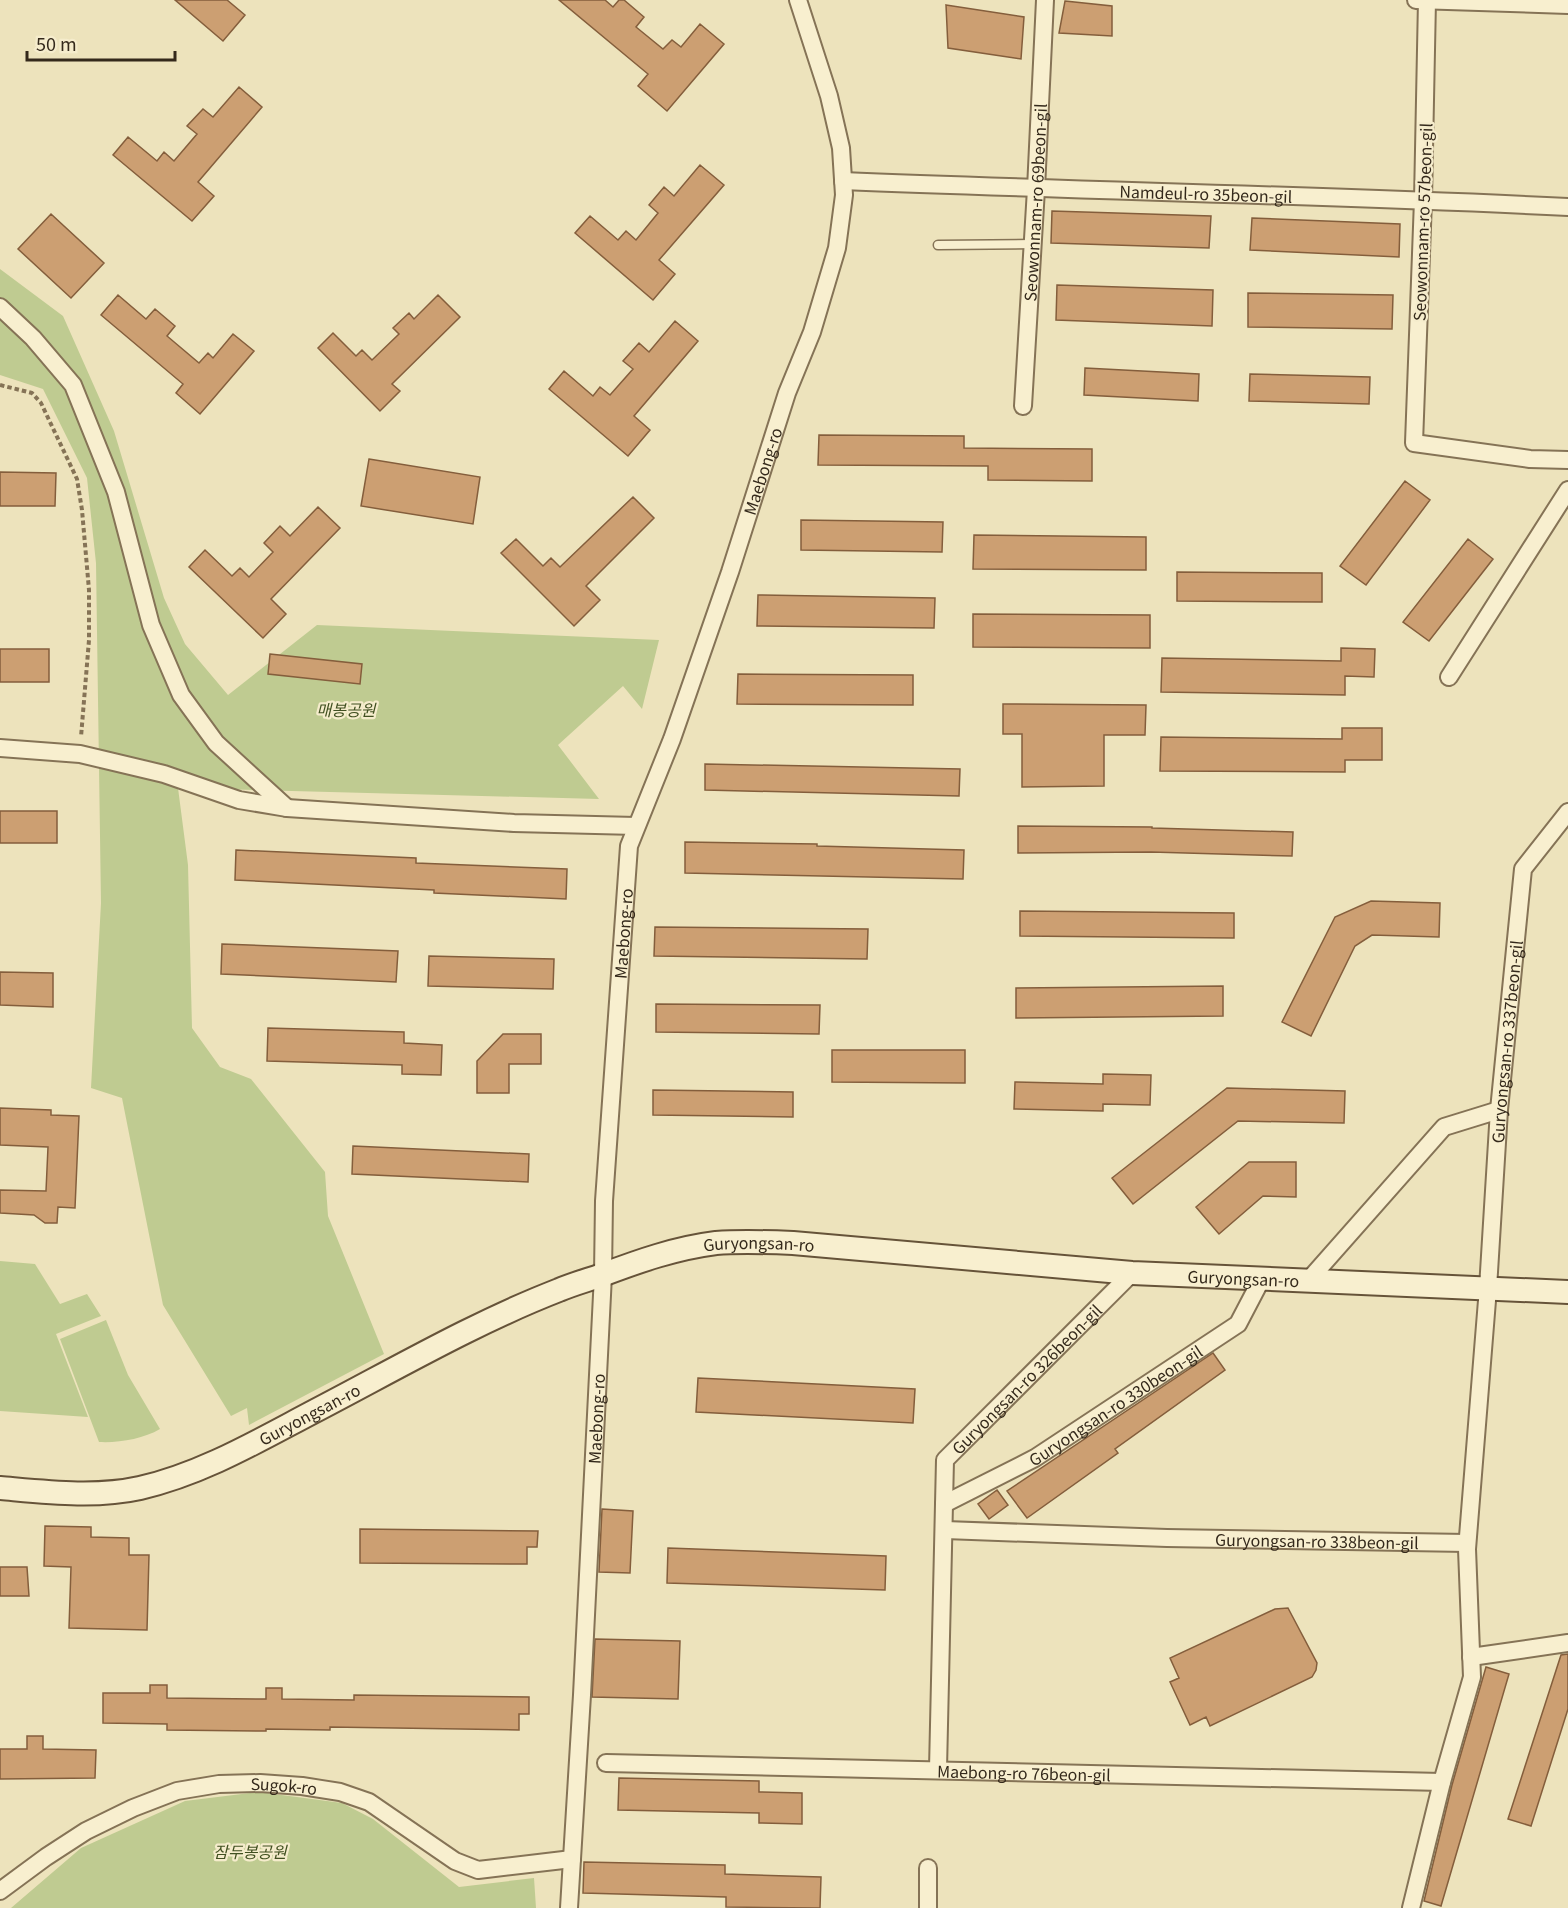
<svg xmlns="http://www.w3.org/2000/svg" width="1568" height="1908" font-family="Georgia,'Noto Sans KR',serif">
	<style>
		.green { fill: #bfcb91 }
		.building { fill: #cc9f72; stroke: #845e3c; stroke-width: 1.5 }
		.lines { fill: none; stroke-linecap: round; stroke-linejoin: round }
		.lane-casing { stroke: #857356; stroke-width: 11 }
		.street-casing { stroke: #857356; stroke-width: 20 }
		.secondary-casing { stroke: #665339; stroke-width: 26 }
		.path { stroke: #857356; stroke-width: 4; stroke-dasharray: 4.5 3; stroke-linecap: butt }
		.lane { stroke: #f8efcf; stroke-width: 8 }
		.street { stroke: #f8efcf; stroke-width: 16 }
		.secondary { stroke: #f8efcf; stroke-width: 22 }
		.labels { text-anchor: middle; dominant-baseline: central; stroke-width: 4.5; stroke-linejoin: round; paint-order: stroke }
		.street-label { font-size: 16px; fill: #34291b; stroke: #f5eccc }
		.park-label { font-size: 16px; font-style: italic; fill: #415021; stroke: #f5eccc }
	</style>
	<rect width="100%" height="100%" fill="#ede3bc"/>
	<path class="green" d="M0,269L63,316L114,431L164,598L185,644L228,695L317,625L659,640L642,709L623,686L558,745L599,799L178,788L188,865L192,1028L220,1067L251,1079L325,1172L328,1216L384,1354L249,1425L247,1408L231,1416L163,1305L122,1098L91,1088L101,903L96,563L87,478L43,389L0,375Z
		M0,1261L35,1264L60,1304L87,1294L101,1316L56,1334L88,1417L0,1411Z
		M106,1320L128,1375L160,1429C143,1439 119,1443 99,1442L60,1339Z
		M259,1792L342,1803L373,1819L459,1887L534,1878L536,1908H11L81,1848L185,1801Z"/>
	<path class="building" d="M175,0H227L245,15L223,41Z
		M559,0H605L613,7L619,0H624L644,17L636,27L663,49L672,40L681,47L700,24L724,44L667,111L638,86L648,74Z
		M1065,1L1112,6V36L1059,33Z
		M946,5L1024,17L1021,59L948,48Z
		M239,87L262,107L198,182L214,196L192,221L113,155L128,137L157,161L164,152L174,161L197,134L187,126L203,109L213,117Z
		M700,165L724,185L659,260L675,274L653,300L575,233L590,216L618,240L626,231L636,240L658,213L649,205L664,187L674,196Z
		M1052,211L1211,216L1209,248L1051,243Z
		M51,214L104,263L71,298L18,249Z
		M1252,218L1400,224L1399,257L1250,250Z
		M1057,285L1213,290L1212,326L1056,320Z
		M1248,293L1393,295L1392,329L1248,327Z
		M118,295L146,319L155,309L175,326L167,336L199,363L208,353L213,358L233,334L254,351L200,414L176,393L183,384L101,315Z
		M438,295L460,317L392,384L400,391L380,411L318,348L333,333L356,356L362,350L372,360L399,334L393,328L409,313L414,319Z
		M675,321L698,341L634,416L650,430L628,456L549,389L564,371L593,396L600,387L610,395L633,369L623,361L639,343L649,352Z
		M1085,368L1199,374L1198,401L1084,395Z
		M1250,374L1370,377L1369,404L1249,401Z
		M819,435L964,436V448L1092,449V481L988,480V466L818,465Z
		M369,459L480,477L473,524L361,506Z
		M0,472L56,473L55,506H0Z
		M1405,481L1430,500L1366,585L1340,566Z
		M633,497L654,518L586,586L600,600L574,626L501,553L516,539L543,566L551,558L560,567Z
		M318,507L340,528L271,599L286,614L263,638L189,567L205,550L232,576L240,568L249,577L273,552L264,543L280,526L290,536Z
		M801,520L943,522L942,552L801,550Z
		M974,535L1146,537V570L973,569Z
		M1468,539L1493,559L1429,641L1403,622Z
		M1177,572L1322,573V602L1177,601Z
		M758,595L935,598L934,628L757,626Z
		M973,614L1150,615V648L973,647Z
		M1341,648L1375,649L1374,677L1345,676V695L1161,692L1162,658L1341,661Z
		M0,649H49V682H0Z
		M270,654L362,664L360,684L268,674Z
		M738,674L913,675V705L737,704Z
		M1003,704L1146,705L1145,735H1104V786L1022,787V734H1003Z
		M1342,728H1382V760H1345V772L1160,771L1161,737L1342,739Z
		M705,764L960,769L959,796L705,790Z
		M0,811H57V843H0Z
		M1018,826L1152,827V828L1293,832L1292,856L1151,852L1018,853Z
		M685,842L817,844V846L964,850L963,879L685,873Z
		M236,850L416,858V863L567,869L566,899L434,893V890L235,880Z
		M1371,901L1440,903L1439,937L1372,935L1355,946L1311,1036L1282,1022L1335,917Z
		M1020,911L1234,913V938L1020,936Z
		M655,927L868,929L867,959L654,956Z
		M222,944L398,951L396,982L221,974Z
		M429,956L554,959L553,989L428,986Z
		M0,972L53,973V1007L0,1005Z
		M1223,986V1016L1016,1018V988Z
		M656,1004L820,1005L819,1034L656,1032Z
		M268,1028L404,1032V1043L442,1045L441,1075L402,1074V1065L267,1061Z
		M503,1034H541V1064H509V1093H477V1061Z
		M832,1050H965V1083L832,1082Z
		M1103,1074L1151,1075L1150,1105L1103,1104V1111L1014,1109L1015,1082L1103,1084Z
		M1227,1088L1345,1091L1344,1123L1238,1121L1133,1204L1112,1178Z
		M653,1090L793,1092V1117L653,1115Z
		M0,1108L51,1110V1115L79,1116L75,1208L58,1207L57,1223H45L34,1215L0,1213V1190L46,1191L48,1147L0,1145Z
		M353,1146L529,1154L528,1182L352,1174Z
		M1249,1162H1296V1197L1263,1196L1219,1234L1196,1207Z
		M1213,1353L1225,1370L1115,1449L1118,1453L1027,1518L1007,1491Z
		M698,1378L915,1389L913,1423L696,1412Z
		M997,1490L1008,1505L989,1519L978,1504Z
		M602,1509L633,1511L630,1573L599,1572Z
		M45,1526L91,1527V1537L129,1538V1555H149L147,1630L69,1628L71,1567L44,1566Z
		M360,1529L538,1531L537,1547H527V1564L360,1563Z
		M668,1548L886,1556L885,1590L667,1583Z
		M0,1567H27L29,1596H0Z
		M1288,1608L1317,1663L1316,1670L1312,1677L1210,1726L1206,1717L1190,1725L1170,1682L1179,1678L1170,1658L1275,1609Z
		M595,1639L680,1641L678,1699L592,1697Z
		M1568,1654V1709L1531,1826L1508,1819L1561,1655Z
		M1486,1667L1509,1674L1441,1906L1424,1901L1452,1785Z
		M150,1685H167V1698L266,1699V1688H282V1699L354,1700V1695L529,1697V1714H519V1730L330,1727V1730L266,1729V1731L167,1730V1724L103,1723V1693H150Z
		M27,1736H43V1749L96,1750L95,1778L0,1779V1749H27Z
		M619,1778L759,1781V1792L802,1793V1824L759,1823V1813L618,1810Z
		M584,1862L725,1865V1874L821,1877L820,1908L726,1907V1897L583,1893Z"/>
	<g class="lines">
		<g class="lane-casing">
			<path id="lane" d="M938,245L1033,244"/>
		</g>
		<g class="street-casing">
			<g id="street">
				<path d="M1416,0L1568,5"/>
				<path d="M1427,0L1423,200L1414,443L1530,459L1568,460"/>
				<path id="s1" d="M843,181C1084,191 1326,195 1568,207"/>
				<path d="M0,307L33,338L73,385L116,492L151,625L181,695L216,743L287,808"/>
				<path id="s2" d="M1023,406L1036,189L1045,0"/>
				<path d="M1449,677L1568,490"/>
				<path d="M0,748L80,754L164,774L239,800L287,808L514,823L636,826"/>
				<path d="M1307,1282L1444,1127L1499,1110"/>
				<path id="s3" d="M944,1504L1035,1458L1238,1324L1261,1280"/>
				<path id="s4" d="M945,1530L1167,1538L1467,1543"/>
				<path d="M1471,1657L1568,1643"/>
				<path id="s5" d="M606,1763L1442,1782"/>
				<path id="s6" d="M938,1769L945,1460L1132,1273"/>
				<path id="s7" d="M0,1891L46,1857L86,1831L133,1808L177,1791L219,1784L260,1783L302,1786L340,1792L369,1802L455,1861L478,1870L572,1859"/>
				<path id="s8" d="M569,1908L582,1695L603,1275L604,1201L629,846L672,739L730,572L787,393L812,332L837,248L844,195L841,148L829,96L798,0"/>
				<path d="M928,1908V1868"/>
				<path id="s9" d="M1411,1908L1442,1782L1472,1677L1467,1549L1488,1288L1499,1110L1523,869L1568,812"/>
			</g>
		</g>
		<g class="secondary-casing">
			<g id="secondary">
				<path id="s10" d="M0,1488C46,1492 95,1498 140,1488C201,1474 256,1442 311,1413C392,1371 474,1323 559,1290C573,1284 588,1280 602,1275C639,1261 676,1248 716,1243C741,1241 767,1242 793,1243L1132,1273L1568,1292"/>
			</g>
		</g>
		<path class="path" d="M0,385L32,393L41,403L77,479L82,510L89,590V640L81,737"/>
		<use href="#lane" class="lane"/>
		<use href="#street" class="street"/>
		<use href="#secondary" class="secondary"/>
	</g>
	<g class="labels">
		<g class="street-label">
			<text stroke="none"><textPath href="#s1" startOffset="363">Namdeul-ro 35beon-gil</textPath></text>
			<text stroke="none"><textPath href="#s2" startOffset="204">Seowonnam-ro 69beon-gil</textPath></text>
			<text transform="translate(1422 222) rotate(-88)">Seowonnam-ro 57beon-gil</text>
			<text stroke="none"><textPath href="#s8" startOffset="1462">Maebong-ro</textPath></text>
			<text stroke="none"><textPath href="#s8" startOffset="976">Maebong-ro</textPath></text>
			<text stroke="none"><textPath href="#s9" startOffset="876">Guryongsan-ro 337beon-gil</textPath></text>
			<text stroke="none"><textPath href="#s10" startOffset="812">Guryongsan-ro</textPath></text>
			<text stroke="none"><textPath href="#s10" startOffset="1298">Guryongsan-ro</textPath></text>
			<text stroke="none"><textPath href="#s6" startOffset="424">Guryongsan-ro 326beon-gil</textPath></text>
			<text stroke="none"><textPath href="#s3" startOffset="198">Guryongsan-ro 330beon-gil</textPath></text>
			<text stroke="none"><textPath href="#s10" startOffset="326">Guryongsan-ro</textPath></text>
			<text stroke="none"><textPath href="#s8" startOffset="490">Maebong-ro</textPath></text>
			<text stroke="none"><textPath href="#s4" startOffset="372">Guryongsan-ro 338beon-gil</textPath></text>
			<text stroke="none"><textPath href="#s5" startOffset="418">Maebong-ro 76beon-gil</textPath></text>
			<text stroke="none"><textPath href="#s7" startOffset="312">Sugok-ro</textPath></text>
		</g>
		<g class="park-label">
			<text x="346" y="709">매봉공원</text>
			<text x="250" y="1851">잠두봉공원</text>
		</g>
	</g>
	<path d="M27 51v9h148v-9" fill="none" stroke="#34291b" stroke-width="3"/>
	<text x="36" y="51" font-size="18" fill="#34291b" stroke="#f5eccc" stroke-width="4.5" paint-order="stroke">50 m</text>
</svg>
